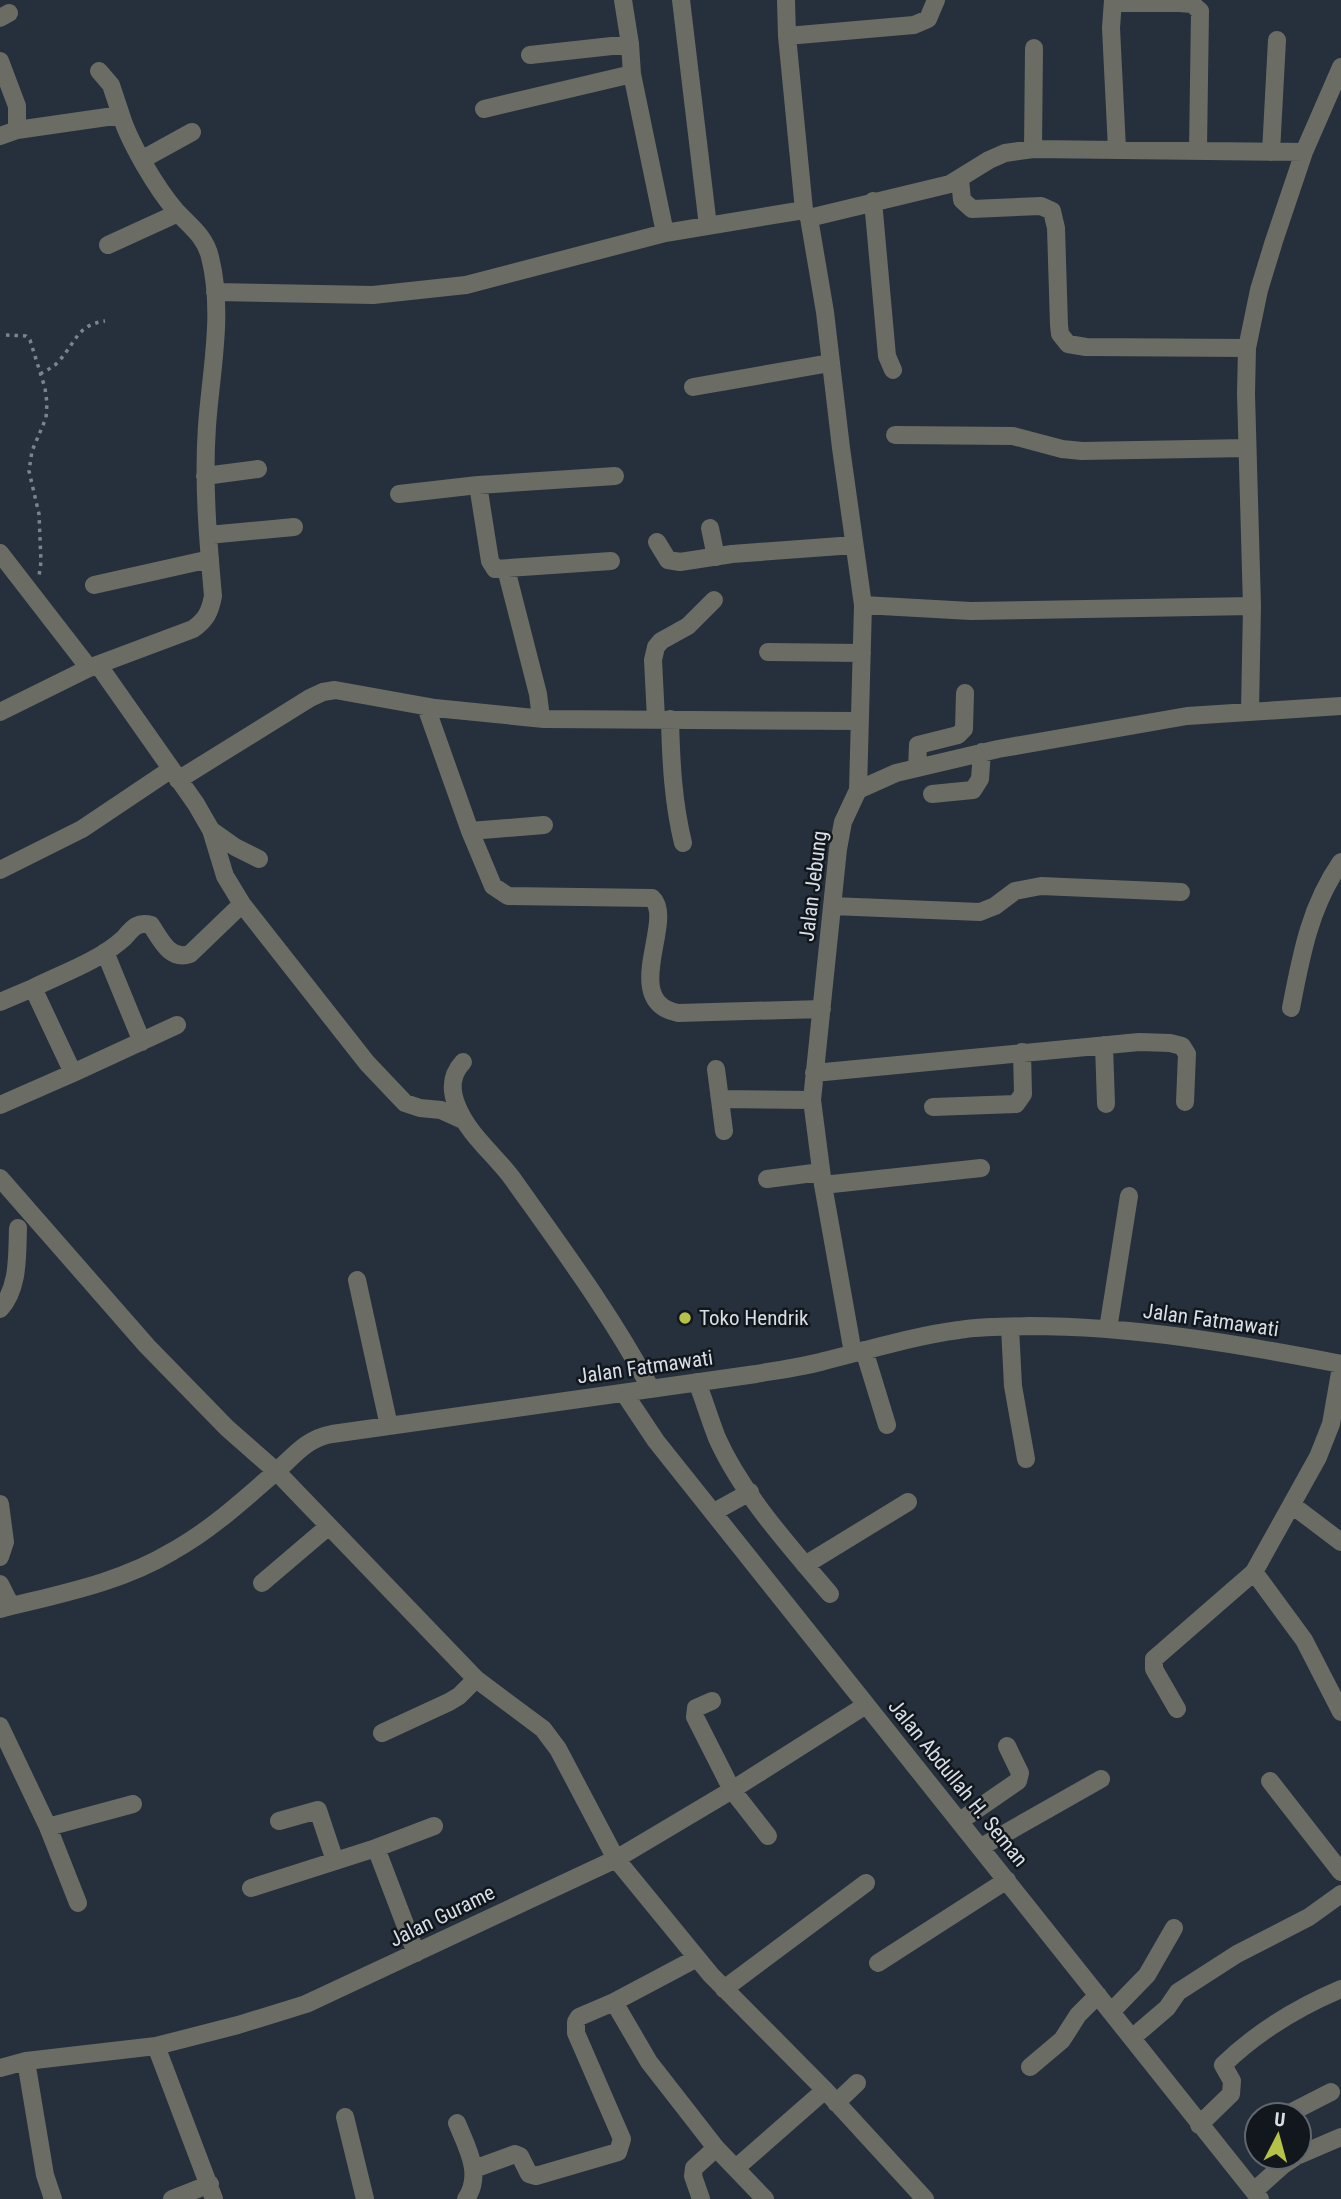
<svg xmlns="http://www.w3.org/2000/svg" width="1341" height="2199" font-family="'Roboto Condensed',sans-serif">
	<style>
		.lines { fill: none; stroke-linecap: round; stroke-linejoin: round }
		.path { stroke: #7b848e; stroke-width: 3.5; stroke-dasharray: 3.5 5; stroke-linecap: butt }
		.minor { stroke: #6b6c64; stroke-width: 18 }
		.poi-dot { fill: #b6c148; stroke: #12171d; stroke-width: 2.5 }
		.labels { text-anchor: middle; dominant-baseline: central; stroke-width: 5; stroke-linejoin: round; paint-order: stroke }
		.street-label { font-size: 21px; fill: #d7dee6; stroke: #12171d }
		.poi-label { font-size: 21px; fill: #d7dee6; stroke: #12171d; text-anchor: start }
	</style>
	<rect width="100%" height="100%" fill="#25303c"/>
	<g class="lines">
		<path class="path" d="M6,335L26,336L30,340L45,388L47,403L46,418L32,451L29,471L39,514L41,562L39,576
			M40,374C47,370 54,367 59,361C76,342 77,325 105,321"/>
		<path class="minor" d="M623,0L630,44L632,74L665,233
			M681,0L708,226
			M786,0L787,36L804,210L809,218L825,312L841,448L863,605L858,790
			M1113,0L1111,28L1117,149
			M1113,3H1179L1192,4L1200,11L1198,150
			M0,18L9,13
			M787,36L914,25L928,19L936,0
			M530,55L630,44
			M0,61L17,106V130
			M99,71L111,85L121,115
			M484,109L632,74
			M0,136L17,130L121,115C129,142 157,189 176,211C190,226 205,236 210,257C224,313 211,370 207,426C203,483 208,540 213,596C210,612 206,620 193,629L89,668L0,712
			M1033,149L1034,48
			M1271,152L1277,40
			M143,159L192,132
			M960,179L962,200L972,209L1041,206L1052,211L1056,228L1059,325L1060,334L1068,344L1086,347L1247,348
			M873,201L887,356L893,370
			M809,218L950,184L989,160L1005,153L1033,149L1304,152
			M108,245L178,213
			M215,292L373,295L466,285L665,233L804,210
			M693,387L830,363
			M895,435L1013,436L1062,449L1082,451L1247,448
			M205,476L258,469
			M478,485L490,561L495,569L611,561
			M399,494L478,485L615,476
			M710,528L716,557
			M208,535L294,527
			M657,542L668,560L680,562L732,554L854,545
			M0,553L89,668
			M506,569L538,694L541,718
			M94,585L210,559
			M863,605L971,611L1252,606
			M768,652L862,653
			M99,666L196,804L211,830L225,876L242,904L367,1063L405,1103L420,1108L441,1110L463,1120
			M426,707L470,831L493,886L508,896L652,898C676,920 619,1001 678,1013L822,1009
			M1250,711L1252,606L1246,394L1247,348L1259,290L1274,241L1304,152L1341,67
			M656,719L653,660L656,647L661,641L688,626L714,600
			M670,719C671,761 673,802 683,843
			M917,768L918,745L958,735L964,729L965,693
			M178,780L310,698L323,692L335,690L435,708L544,719L860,721
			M932,794L973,790L980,779L982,752
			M211,830L235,847L259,859
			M470,831L544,825
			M0,870L82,829L170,770
			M832,906L980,912L995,906L1015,891L1041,886L1181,892
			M105,952L142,1042
			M33,988C63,973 99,961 124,938C132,929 137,921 151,925C161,940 170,961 190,954L242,904
			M0,1002L33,988L73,1073L0,1105
			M1291,1008C1301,956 1310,906 1341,862
			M1104,1045L1106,1104
			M463,1062C451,1075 450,1089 457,1106C468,1134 494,1154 512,1178C561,1247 611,1314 651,1389
			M716,1069L724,1131
			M73,1073L177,1025
			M814,1073L1139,1042L1170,1043L1182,1046L1187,1054L1185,1102
			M720,1099L812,1100
			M933,1107L1016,1104L1023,1094L1022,1052
			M0,1178L147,1346L227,1428L277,1472L476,1679L543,1729L558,1749L616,1859L711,1975L825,2090L925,2199
			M767,1179L821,1172
			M823,1185L981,1168
			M357,1280L389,1426
			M0,1309C19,1288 17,1256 18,1228
			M1010,1327L1013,1386L1026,1459
			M1108,1329L1129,1196
			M864,1350L887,1425
			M853,1353L823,1185L812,1100L838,849L843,822L858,790L896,773L998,749L1187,716L1341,706
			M1341,1367L1331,1424L1318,1457L1254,1572L1304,1640L1341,1712
			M697,1382C704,1400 710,1420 717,1438C742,1494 791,1548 830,1594
			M624,1393L656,1441L1260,2199
			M0,1504L5,1542L0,1557
			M1292,1505L1341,1542
			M714,1512L750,1492
			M805,1565L908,1502
			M262,1583L329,1526
			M0,1584L11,1606
			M0,1609C59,1594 120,1583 173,1551C209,1531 240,1503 271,1476C292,1459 304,1439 332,1434L756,1374C779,1370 802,1367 824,1361C869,1350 913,1336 959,1330C982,1326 1006,1327 1029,1326C1133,1326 1239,1344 1341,1364
			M712,1701L696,1708L695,1717L732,1790L768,1836
			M1177,1709L1154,1669V1659L1254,1572
			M0,1726L48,1827L133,1804
			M382,1733L449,1702L459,1696L476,1679
			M1270,1781L1341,1872
			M279,1821L318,1810L335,1861
			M960,1821L1018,1781L1020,1773L1007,1746
			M48,1827L78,1903
			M981,1847L1101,1779
			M376,1848L416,1953
			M251,1888L376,1848L434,1826
			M878,1963L1007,1880
			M724,1989L866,1883
			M614,2002L649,2062L716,2148L765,2199
			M1111,2012L1147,1975L1174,1928
			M1132,2038L1167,2008L1178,1992L1237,1954L1309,1917L1341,1894
			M156,2046L214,2199
			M26,2061L45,2175L53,2199
			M1030,2067L1062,2040L1078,2015L1098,1995
			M0,2068L26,2061L156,2046L238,2025L306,2004L616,1859L732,1790L866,1705
			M836,2103L857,2083
			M1286,2115L1331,2092
			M345,2117L365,2199
			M457,2123C467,2148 483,2174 466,2199
			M1199,2125L1231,2094L1232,2081L1223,2065C1258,2031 1296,2008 1341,1989
			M1299,2155L1341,2137
			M736,2168L825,2090
			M474,2169L515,2154L520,2156L529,2174L536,2176L618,2152L622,2139L576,2033V2022L579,2017L614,2002L697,1958
			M1254,2191L1283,2165L1295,2157
			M172,2199L210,2184
			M701,2199L693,2176L694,2168L716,2148"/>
	</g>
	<circle class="poi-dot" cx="685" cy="1318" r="7"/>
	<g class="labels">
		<g class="street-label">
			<text transform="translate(813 886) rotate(-83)">Jalan Jebung</text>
			<text transform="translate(1211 1320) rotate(8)">Jalan Fatmawati</text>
			<text transform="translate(645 1367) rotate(-8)">Jalan Fatmawati</text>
			<text transform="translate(958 1783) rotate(51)">Jalan Abdullah H. Seman</text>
			<text transform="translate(442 1916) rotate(-26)">Jalan Gurame</text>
		</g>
		<g class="poi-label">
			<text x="699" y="1318">Toko Hendrik</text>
		</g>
	</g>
	<g transform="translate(1278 2136) rotate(6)"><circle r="33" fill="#12171d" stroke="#61676d" stroke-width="2"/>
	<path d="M0-5L12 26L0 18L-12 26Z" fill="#b6c148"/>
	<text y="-10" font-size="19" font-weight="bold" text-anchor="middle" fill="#d7dee6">U</text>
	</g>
</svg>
